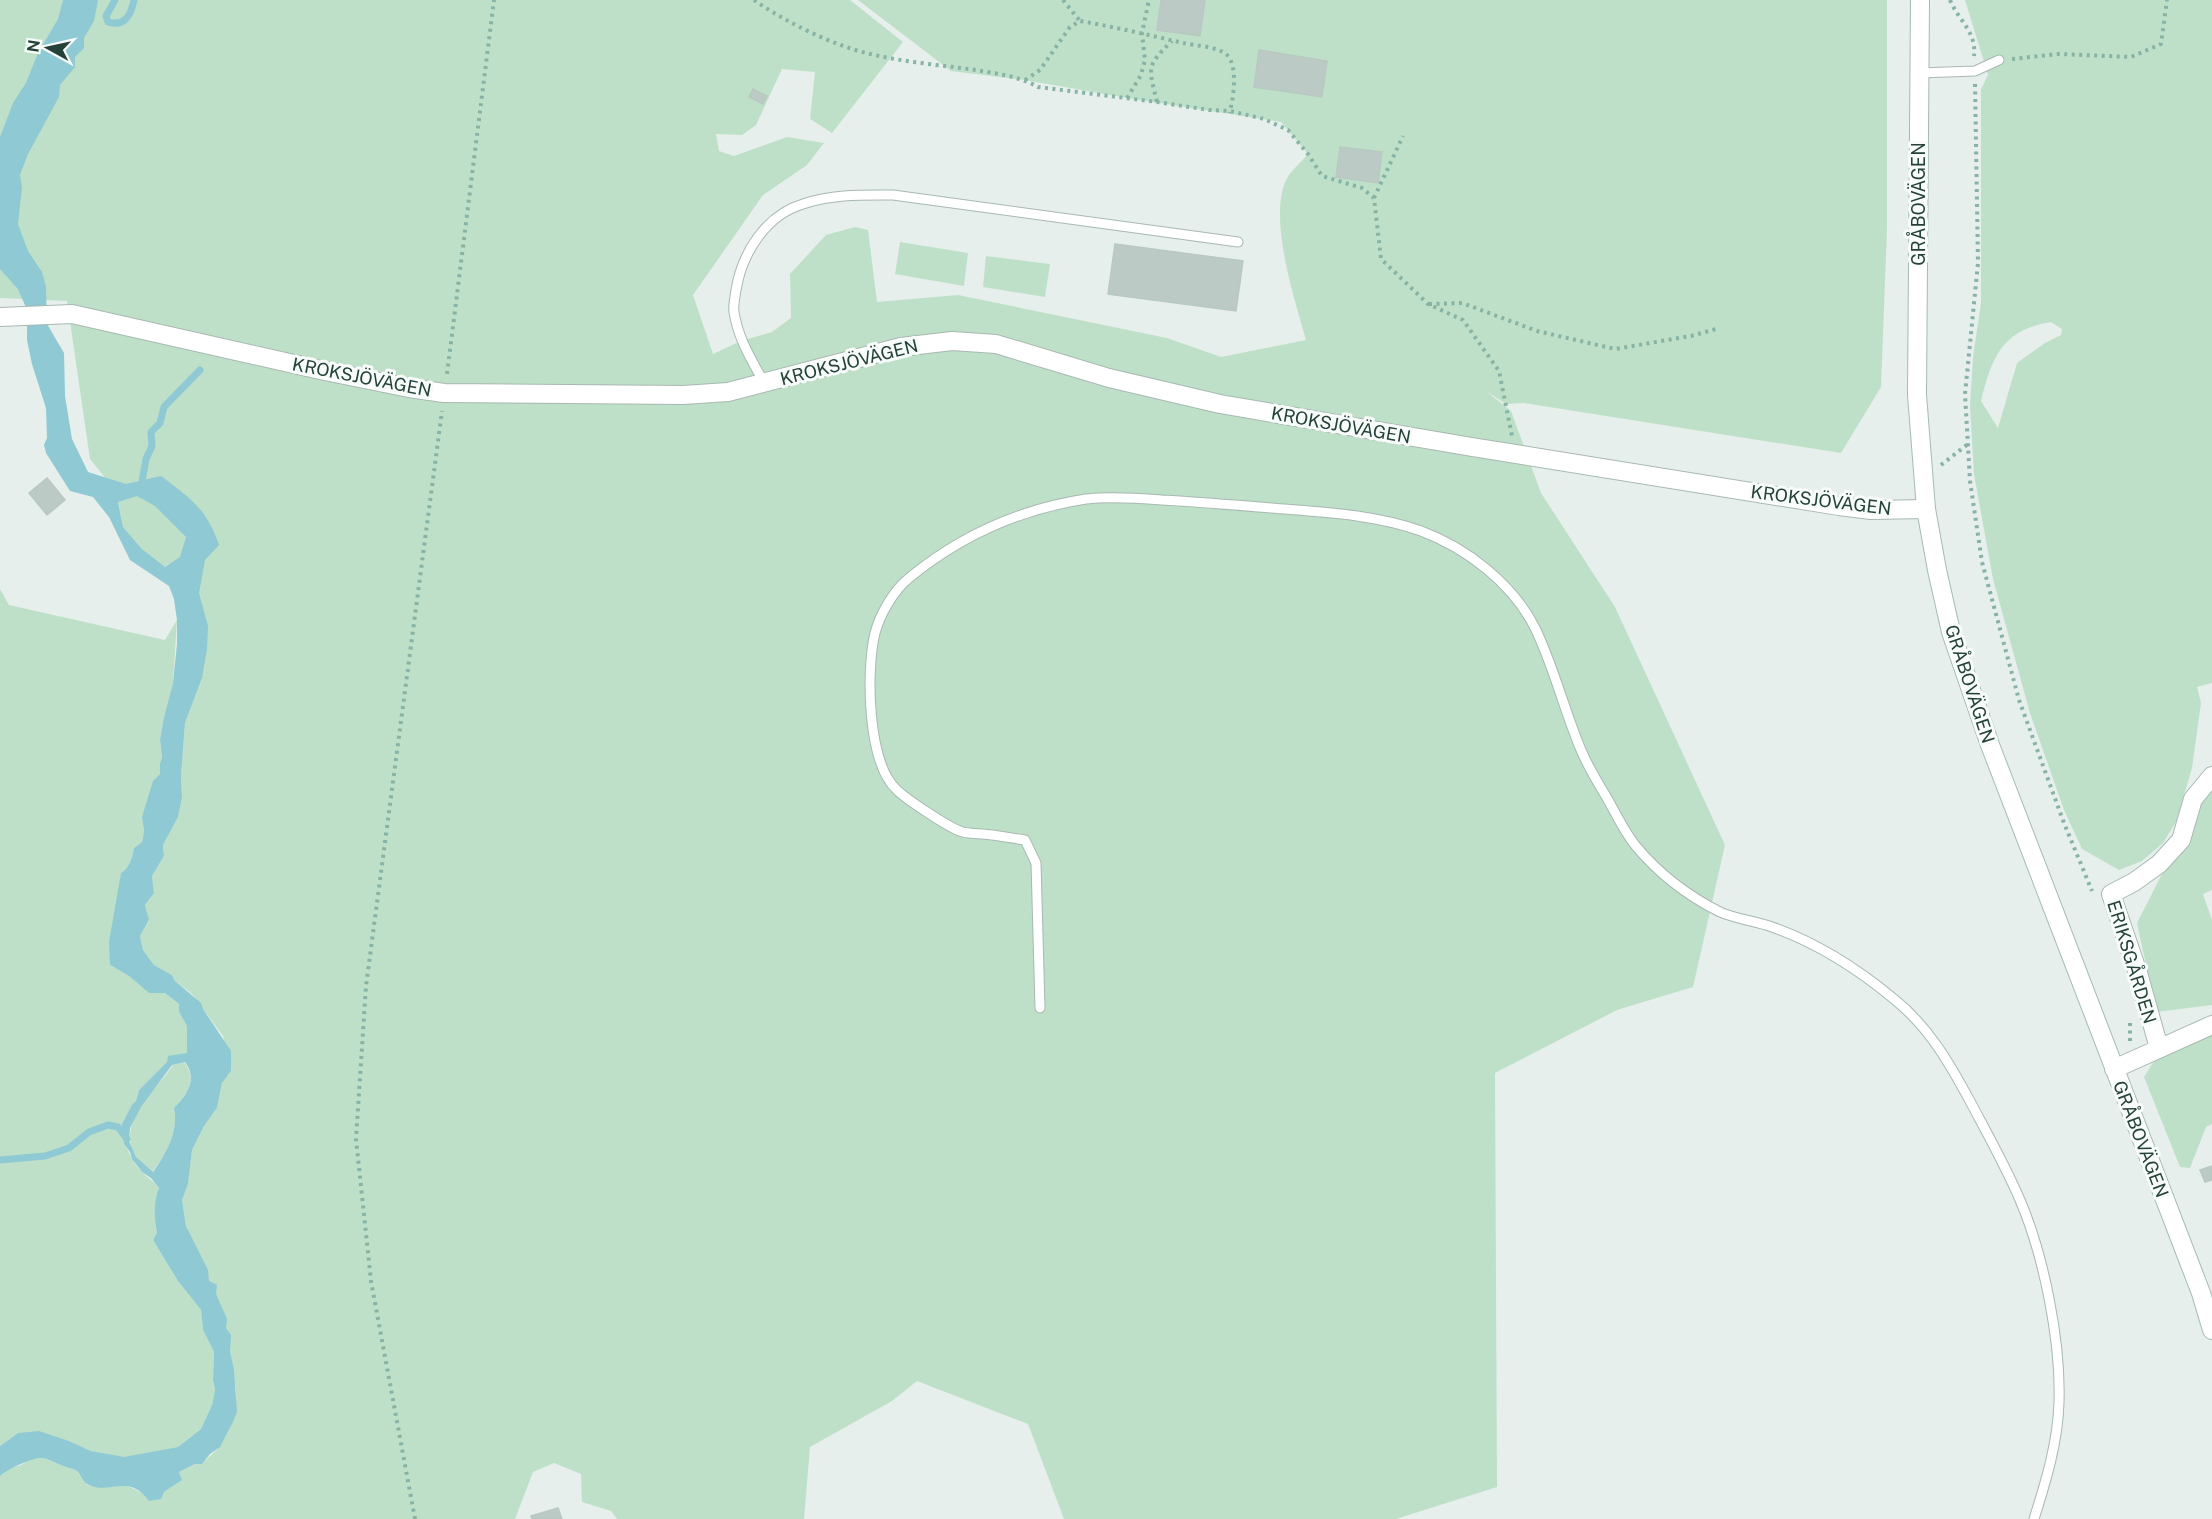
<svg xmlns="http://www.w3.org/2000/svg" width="2212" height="1519" font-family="'Public Sans',sans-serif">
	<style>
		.green { fill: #bfe0c8; fill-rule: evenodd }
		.water { fill: #8ec9d4; fill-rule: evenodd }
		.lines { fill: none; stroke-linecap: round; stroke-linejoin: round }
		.stream { stroke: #8ec9d4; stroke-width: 7 }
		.building { fill: #bbcac4; stroke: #b8c9c2; stroke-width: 1.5 }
		.service-casing { stroke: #a8b8b2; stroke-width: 11 }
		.minor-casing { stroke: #a8b8b2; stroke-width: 20 }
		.secondary-casing { stroke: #a4bbb3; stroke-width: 20 }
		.path { stroke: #86b3a5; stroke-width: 4; stroke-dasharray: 3 4.5; stroke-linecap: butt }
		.service { stroke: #fff; stroke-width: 9 }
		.minor { stroke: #fff; stroke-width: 18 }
		.secondary { stroke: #fff; stroke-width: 18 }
		.labels { text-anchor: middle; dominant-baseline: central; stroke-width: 6; stroke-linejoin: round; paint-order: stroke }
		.street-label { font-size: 18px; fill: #24423a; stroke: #f7fbf9 }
	</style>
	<rect width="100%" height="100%" fill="#e6efeb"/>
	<path class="green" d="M0,0H850L903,42L832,133L810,119L815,72L782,69L756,125L742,135L716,134L719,151L734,156L787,137L824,143L807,165L763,195L693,295L713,354L741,341L772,332L791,318L790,274L826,235L855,227L868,230L877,302L958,295L1167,338L1221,357L1306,340C1295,300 1265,211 1289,175C1294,168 1302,161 1308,154L1281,122L1127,98L1025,80L951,71L858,0H1887V229L1881,387L1841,453L1524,403L1506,404L1486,391L1511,411L1541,493L1615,607L1725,845L1693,987L1617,1010L1495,1073L1497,1487L1396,1519H1064L1028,1424L917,1381L892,1401L810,1447L804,1519H617L611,1511L582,1502L581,1474L554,1463L533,1472L515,1519H0V1476L5,1470L21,1465L31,1459L43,1458L76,1470L87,1485L98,1487L120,1485L130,1487L144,1494L164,1492L182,1480L179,1472L195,1464H202C208,1457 216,1452 221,1444C242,1414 237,1389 230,1354C228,1343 233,1339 226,1328L186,1225L182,1200L188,1184L192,1150L204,1126L217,1108L222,1083L231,1071L223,1036L192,994L175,981L172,975L154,965L143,950L140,936L149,921L145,905L154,893L152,876L164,856L163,845L178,817L182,798L181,776L185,723L202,678L173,562L164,567L142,549L123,527L118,501L123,500L90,459L67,301L0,298Z
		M1965,0H2212V683L2197,687L2201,703L2192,768L2176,822L2163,843L2142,861L2119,870L2082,849L2064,810L2030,713L1993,579L1974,474L1970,406L1973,357L1981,303V89L1988,75ZM2051,322L2062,329L2061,335L2045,343L2017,363L1998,428L1981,401C1992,357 2002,330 2051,322Z
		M900,242L968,253L964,286L895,274Z
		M986,256L1050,264L1045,297L983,287Z
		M0,589L9,605L165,640L177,620L173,683L164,717L160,739L162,758L160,763V774L142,817L144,831L142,842L134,848C132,857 130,868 121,873L110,965L129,976L149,993H165L179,1004V1012L187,1026V1053L167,1062L139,1090L124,1144C130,1152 132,1162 140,1170C146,1177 153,1180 159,1188C153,1202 154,1219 157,1234L153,1240L178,1281L201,1310L203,1330L214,1352L213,1380L215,1390L212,1405L201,1429L178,1447L124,1458L91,1451L69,1441L18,1433L0,1446Z
		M2212,784V890L2203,894L2212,920V1005L2156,1012L2137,923L2166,866Z
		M2212,1031V1124L2206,1127L2190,1168L2180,1167L2144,1077L2154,1061Z
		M184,1062C198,1080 187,1094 174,1108C179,1131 166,1155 152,1172C147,1167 139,1162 135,1155C116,1122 156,1091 173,1065Z"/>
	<path class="water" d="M63,0H98L94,21L84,38V48L75,57V67L60,85L59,97L28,154L20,175L22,187L18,224L28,251L42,272L46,287L47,324L64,353L65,396L72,439L88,472L126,484L161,476C190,498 207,509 219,545L205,560L199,593L208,626L207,649L202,678L185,723L181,776L182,798L178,817L163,845L164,856L152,876L154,893L145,905L149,920L140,936L143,950L154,965L172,975L175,981L201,1003L203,1009L231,1051V1071L222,1083L217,1108L204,1126L192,1150L188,1184L182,1200L186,1226L208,1270L209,1281L217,1285L216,1294L227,1319L226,1328L231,1335L230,1351L234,1370L237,1412L232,1424L220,1447L210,1454L202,1464H195L179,1472L182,1480L164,1492L161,1499L149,1501C129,1473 110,1495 89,1485C83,1483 81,1475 77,1471C73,1468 68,1468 64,1466C57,1464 49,1459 42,1458C33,1457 6,1470 0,1476V1446L18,1433L39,1431L69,1441L91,1451L124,1457L178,1447L201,1429L212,1405L215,1390L213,1380L214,1352L203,1330L201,1310L178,1281L153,1240L157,1233C154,1219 153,1202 159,1188L151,1178L142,1172L132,1159L130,1152L124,1144L122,1124L132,1105L136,1101L139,1090L167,1062L168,1056L187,1053V1026L179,1012V1004L165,993H149L129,976L110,965L109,942L121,873C130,868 132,857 134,848L142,842L144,831L142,817L153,781L160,774V763L162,758L160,739L164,717L173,683L177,644V620L174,599L169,586L130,560L109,517L93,497L70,491L46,453L44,445L47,438L46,408L32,364L27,340V310L18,289L0,269V137L13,103L26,83L38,53L58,19ZM137,496L155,506L186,537L180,557L165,567L142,549L123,527L118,502ZM185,1062C198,1079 187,1095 174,1108C179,1131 166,1154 153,1172L136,1157L129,1141L130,1128L141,1107L172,1065Z"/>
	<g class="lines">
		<path class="stream" d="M115,0L106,16L108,22C125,27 131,15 134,0
			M141,487L146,459L152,446L151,432L160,423L164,407L200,370
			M0,1160L45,1156L69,1148L89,1132L108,1125L118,1127L127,1139"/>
	</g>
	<path class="building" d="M1161,0H1205L1200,36L1157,30Z
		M1259,50L1327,61L1322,97L1254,87Z
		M753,89L767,96L763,104L749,97Z
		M1340,147L1382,152L1378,183L1336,177Z
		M1115,244L1243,261L1236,311L1108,294Z
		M47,478L65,500L47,515L29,493Z
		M2212,1166V1180L2205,1182L2200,1170Z
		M558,1508L562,1519H532L531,1516Z"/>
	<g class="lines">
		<g class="service-casing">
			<path id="service" d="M1919,73L1975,71L1999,60
				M764,383C752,360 738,339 734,312C733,305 735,297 736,290C742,253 766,215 803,204C833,194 862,195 893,195L1238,242
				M1040,1008L1036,863L1025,840C1011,838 996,835 982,834C979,834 963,833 960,831C948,827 906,799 897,790C867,763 866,670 875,633C880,614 894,590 909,578C960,536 1021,509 1086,499C1110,496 1137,498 1162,500C1198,502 1235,505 1271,508C1320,512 1374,514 1421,531C1467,548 1513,584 1535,628C1554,667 1564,710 1581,750C1588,767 1598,783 1607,798C1616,814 1624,831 1635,845C1658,873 1688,896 1720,912C1736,919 1755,921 1772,927C1815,942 1859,970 1894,999C1929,1027 1950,1064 1971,1103C1988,1135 2006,1167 2020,1200C2044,1256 2061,1342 2059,1402C2058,1442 2046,1481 2034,1519"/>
		</g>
		<g class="minor-casing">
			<path id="minor" d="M0,317L72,314L325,371L409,388L444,393L683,395L728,392L901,347L952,341L996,344L1109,378L1220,404L1472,447L1839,506L1871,510L1926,509
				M2159,1048L2138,973L2111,894L2134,882L2159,864L2181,840L2193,799L2212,776
				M2114,1069L2212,1025"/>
		</g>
		<g class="secondary-casing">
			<path id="secondary" d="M1920,0L1917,395L1926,509L1937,570L1951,632L1990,745L2201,1293L2212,1330"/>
		</g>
		<path class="path" d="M754,0C784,21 830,44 866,53C902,62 940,65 976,70C997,74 1019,76 1038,87L1157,102L1209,110L1230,111L1264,119L1288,130L1308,154L1322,176L1362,188L1374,198L1381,259L1428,304L1463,320L1499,371L1512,436
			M1063,0L1080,21
			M1950,0C1958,20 1977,32 1974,56
			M2012,59L2059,54L2131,57L2161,44L2167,0
			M1025,80L1040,70L1070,27L1080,21C1115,27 1149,35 1183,43C1196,46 1217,46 1227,55C1238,65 1234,100 1229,113
			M1975,84L1978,263L1965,394L1970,481L1982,562L2019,700L2064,823L2092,891
			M1127,98L1141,75L1145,60L1142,33L1149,0
			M1157,102C1149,68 1145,67 1172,41
			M1374,198L1403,136
			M1429,304L1462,303L1537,331L1615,349L1691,336L1716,329
			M447,374L494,0
			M1941,465L1968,444
			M2130,1041V1021
			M415,1519L371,1281L356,1139L366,986L442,411"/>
		<use href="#service" class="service"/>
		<use href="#minor" class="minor"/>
		<use href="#secondary" class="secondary"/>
	</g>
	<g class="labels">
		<g class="street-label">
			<text transform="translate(1918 204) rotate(-90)">GRÅBOVÄGEN</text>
			<text transform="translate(849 362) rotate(-14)">KROKSJÖVÄGEN</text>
			<text transform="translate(362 377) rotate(11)">KROKSJÖVÄGEN</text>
			<text transform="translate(1341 425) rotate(10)">KROKSJÖVÄGEN</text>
			<text transform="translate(1821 500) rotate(7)">KROKSJÖVÄGEN</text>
			<text transform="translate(1970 684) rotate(72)">GRÅBOVÄGEN</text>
			<text transform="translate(2132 962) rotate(73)">ERIKSGÅRDEN</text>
			<text transform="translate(2141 1139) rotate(69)">GRÅBOVÄGEN</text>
		</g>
	</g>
	<g transform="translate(48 48) rotate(278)" stroke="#f7fbf9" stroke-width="4.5" paint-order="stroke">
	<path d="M0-4.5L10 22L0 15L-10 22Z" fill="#24423a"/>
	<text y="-9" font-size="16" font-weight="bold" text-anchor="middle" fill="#24423a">N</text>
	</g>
</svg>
